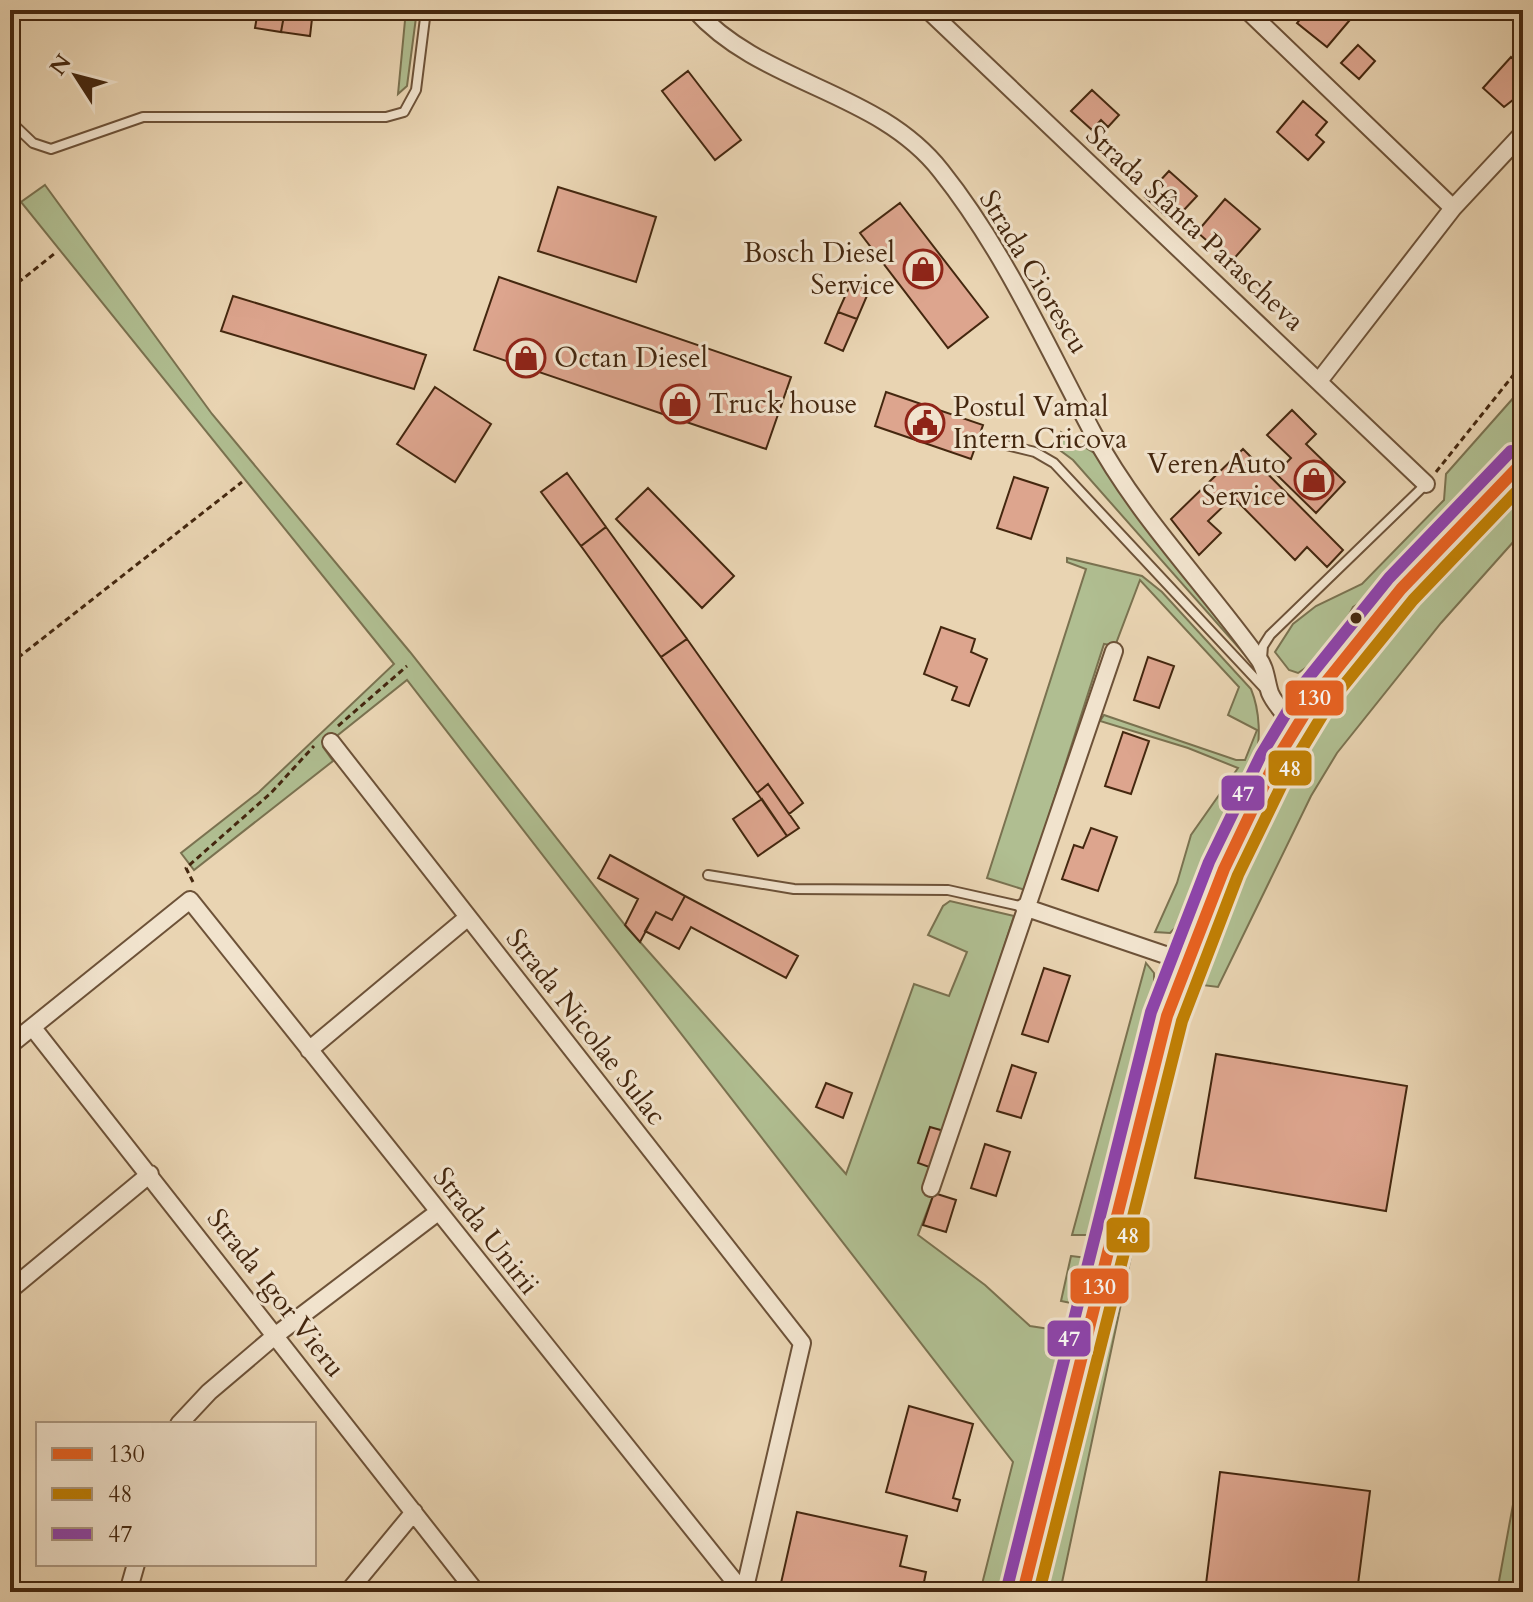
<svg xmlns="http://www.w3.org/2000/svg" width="1533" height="1602" font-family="Cardo,serif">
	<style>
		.green { fill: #b0be91; stroke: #7a7250; stroke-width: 2 }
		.building { fill: #dda58e; stroke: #44270f; stroke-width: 2 }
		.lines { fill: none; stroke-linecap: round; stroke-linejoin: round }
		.lane-casing { stroke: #6d5238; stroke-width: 12 }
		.street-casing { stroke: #6d5238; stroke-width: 20 }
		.primary-casing { stroke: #44270f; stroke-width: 28 }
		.path { stroke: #44270f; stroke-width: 3; stroke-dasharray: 6 4; stroke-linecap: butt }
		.lane { stroke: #f1e3cd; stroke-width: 8 }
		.street { stroke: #f1e3cd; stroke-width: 16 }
		.primary { stroke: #e9d4b2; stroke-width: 24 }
		.bus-1-casing { stroke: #f1e3cd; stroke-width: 18 }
		.bus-2-casing { stroke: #f1e3cd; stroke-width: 18 }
		.bus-3-casing { stroke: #f1e3cd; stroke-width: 18 }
		.bus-1 { stroke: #e96221; stroke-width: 12 }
		.bus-2 { stroke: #c18004; stroke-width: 12 }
		.bus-3 { stroke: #8e44ad; stroke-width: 12 }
		.bus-dot { fill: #44270f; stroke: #f1e3cd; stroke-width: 3 }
		.labels { text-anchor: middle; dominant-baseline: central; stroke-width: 6; stroke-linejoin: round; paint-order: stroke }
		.street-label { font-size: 28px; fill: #44270f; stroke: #f1e3cd }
		.poi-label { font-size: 28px; fill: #44270f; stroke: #f1e3cd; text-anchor: start }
		.line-badge { stroke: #f1e3cd; stroke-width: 3 }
		.badge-label { font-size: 22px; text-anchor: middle; font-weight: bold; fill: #fff }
	</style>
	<rect width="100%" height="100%" fill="#e9d4b2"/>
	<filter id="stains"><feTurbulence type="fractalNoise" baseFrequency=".0025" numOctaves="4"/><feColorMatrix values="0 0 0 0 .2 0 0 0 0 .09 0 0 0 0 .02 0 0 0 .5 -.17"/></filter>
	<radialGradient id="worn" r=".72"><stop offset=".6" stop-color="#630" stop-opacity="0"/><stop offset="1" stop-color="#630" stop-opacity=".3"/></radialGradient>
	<path class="green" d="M406,10H417L407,86L398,94Z
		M45,185L212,414L410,652L625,925L846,1174L914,984L949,996L967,952L928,935L943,906L950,901L1014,916L925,1189L934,1193L918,1235L985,1285L1030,1326L1063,1331L1001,1592H980L1013,1462L407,680L323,747L333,761L194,870L181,853L259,792L394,664L21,202Z
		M1523,387V440L1386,589L1353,607L1331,651L1298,673L1289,670L1275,652L1293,624L1316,606L1362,584L1444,500L1446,474Z
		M1061,432L1094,453L1256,661L1246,656L1073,460L1057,448Z
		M1523,492V531L1441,623L1337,753L1311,796L1218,987L1202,985C1242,867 1298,752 1375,653C1420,596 1473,544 1523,492Z
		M1067,558L1142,576L1162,592L1251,689C1260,711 1261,739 1255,762L1179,924L1170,933L1155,932L1177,883L1191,835L1238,768L1188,748L1100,721L1104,715L1236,760H1245L1257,730L1228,715L1239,687L1140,580L1115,646L1104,644L1025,890L987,878L1086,569L1067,562Z
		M1146,963L1154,973V995L1092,1235H1072Z
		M1139,1177L1147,1181L1060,1592H1044Z
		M1071,1256L1088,1258L1076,1304L1061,1301Z
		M1523,1450V1592H1497Z"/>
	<path class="building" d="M258,10H285L281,32L255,28Z
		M285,10H313L310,36L281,32Z
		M1308,10H1336L1349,21L1327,47L1297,23Z
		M1358,45L1375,61L1359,79L1341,63Z
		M1511,57L1523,68V92L1504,107L1483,88Z
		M688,71L741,140L715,160L662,91Z
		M1092,90L1119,115L1108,127L1101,120L1092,130L1071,111Z
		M1303,101L1327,122L1316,135L1324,142L1308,160L1277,132Z
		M1169,171L1197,196L1182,212L1174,205L1165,215L1145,197Z
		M558,187L656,217L636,282L538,251Z
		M1225,199L1260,229L1231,262L1197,232Z
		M900,203L988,317L948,348L860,233Z
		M499,277L791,377L766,449L474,350Z
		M851,283L869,291L857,319L838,312Z
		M233,296L426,355L414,389L221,331Z
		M838,312L857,319L843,351L825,343Z
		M435,387L491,424L455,482L397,444Z
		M886,392L983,425L971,459L875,426Z
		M1292,410L1316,434L1306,444L1345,482L1316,513L1276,474L1291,458L1267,435Z
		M1243,449L1343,550L1327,567L1307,547L1295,560L1233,497L1208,521L1221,533L1199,555L1171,519Z
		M567,473L606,527L581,546L541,492Z
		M1014,477L1048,488L1031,539L997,528Z
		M648,488L734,576L702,608L616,519Z
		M606,527L687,639L661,657L581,546Z
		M941,627L975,639L971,652L987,659L969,706L952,700L957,687L924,674Z
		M687,639L803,803L789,814L768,784L757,793L661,657Z
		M1148,657L1174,666L1159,708L1134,700Z
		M1123,732L1149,741L1131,794L1105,786Z
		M768,784L799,828L787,836L757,793Z
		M762,799L787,836L758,856L733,819Z
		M1091,828L1117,837L1098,891L1062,879L1074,845L1083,848Z
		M610,855L685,896L672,920L656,912L640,942L625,925L638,899L598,878Z
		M685,896L798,956L786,978L691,927L679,949L645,931L656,912L672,920Z
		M1044,968L1070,976L1048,1042L1022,1034Z
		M1216,1054L1407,1086L1386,1211L1195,1178Z
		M1012,1065L1036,1073L1021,1118L997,1111Z
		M826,1083L852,1093L843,1118L816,1107Z
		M930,1127L944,1131L932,1168L918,1163Z
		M985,1144L1010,1152L996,1196L971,1188Z
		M934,1193L956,1200L946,1232L923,1225Z
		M909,1406L973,1424L953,1498L960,1500L957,1511L886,1492Z
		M1220,1472L1370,1491L1357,1592H1205Z
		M797,1512L907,1536L900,1566L926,1572L922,1592H779Z"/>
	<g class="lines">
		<g class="lane-casing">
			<path id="lane" d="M10,121L33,143L51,149L143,117H386L404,112L416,90L426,10
				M986,440L1035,452L1054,463L1265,689
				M1262,658L1263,646L1270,635L1426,484
				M708,875L794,889L948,890L1024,907"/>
		</g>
		<g class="street-casing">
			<path id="street" d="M695,10C762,85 878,90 941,171C1004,250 1046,345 1093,433C1137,515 1204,583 1258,658C1266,668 1266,681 1270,693C1275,705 1287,716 1295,727
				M928,10L1426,484
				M1247,10L1453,208
				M1319,381L1453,208L1523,133
				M331,742L802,1343L744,1592
				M1024,907L1186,962
				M33,1028L476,1592
				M10,1045L190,900L743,1592
				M309,1050L467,918
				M931,1188L1114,651
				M10,1290L150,1174
				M179,1424L209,1392L276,1335L438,1212
				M128,1592L136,1564
				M348,1592L414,1512"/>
		</g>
		<g class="primary-casing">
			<path id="primary" d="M1023,1592L1167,1016C1202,917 1241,819 1294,728C1353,629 1444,545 1523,462"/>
		</g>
		<path class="path" d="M10,289L54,254
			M1436,472L1523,363
			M10,664L242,482
			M338,726L407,666
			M193,882L186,868L271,793L314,746"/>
		<use href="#lane" class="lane"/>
		<use href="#street" class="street"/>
		<use href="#primary" class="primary"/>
		<g class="bus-1-casing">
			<path id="bus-1" d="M1023,1592L1167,1016L1224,869L1275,762L1318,692L1401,589L1523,462"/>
		</g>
		<g class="bus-2-casing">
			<path id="bus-2" d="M1039,1592L1182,1021L1238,875L1289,770L1331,701L1413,600L1523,485"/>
		</g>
		<g class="bus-3-casing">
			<path id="bus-3" d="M1007,1588L1151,1012L1209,862L1261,755L1305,682L1389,578L1511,451"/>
		</g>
		<use href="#bus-1" class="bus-1"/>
		<use href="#bus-2" class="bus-2"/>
		<use href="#bus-3" class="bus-3"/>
	</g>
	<defs>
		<g id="shop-ring" transform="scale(2)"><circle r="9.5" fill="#f1e3cd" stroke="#8f2418" stroke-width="1.5"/><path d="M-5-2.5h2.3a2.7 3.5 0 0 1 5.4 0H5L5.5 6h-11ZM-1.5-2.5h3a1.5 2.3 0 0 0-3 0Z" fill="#8f2418"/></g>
		<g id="civic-ring" transform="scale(2)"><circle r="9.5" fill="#f1e3cd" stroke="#8f2418" stroke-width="1.5"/><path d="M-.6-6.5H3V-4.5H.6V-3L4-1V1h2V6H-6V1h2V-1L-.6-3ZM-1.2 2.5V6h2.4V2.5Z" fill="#8f2418"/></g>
	</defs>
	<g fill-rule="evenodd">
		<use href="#shop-ring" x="923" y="269"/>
		<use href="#shop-ring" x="526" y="358"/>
		<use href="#shop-ring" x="680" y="404"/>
		<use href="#civic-ring" x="925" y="423"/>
		<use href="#shop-ring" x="1314" y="480"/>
	</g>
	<circle class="bus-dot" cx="1356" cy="618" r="7"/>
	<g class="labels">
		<g class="street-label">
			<text transform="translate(1195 228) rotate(43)">Strada Sfânta Parascheva</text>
			<text transform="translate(1034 272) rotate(59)">Strada Ciorescu</text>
			<text transform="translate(586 1027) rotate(52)">Strada Nicolae Sulac</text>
			<text transform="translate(486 1231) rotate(52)">Strada Unirii</text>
			<text transform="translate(276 1293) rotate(52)">Strada Igor Vieru</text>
		</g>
		<g class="poi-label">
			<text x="895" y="253" text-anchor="end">Bosch Diesel<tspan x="895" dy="32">Service</tspan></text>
			<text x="554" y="358">Octan Diesel</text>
			<text x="708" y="404">Truck house</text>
			<text x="953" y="407">Postul Vamal<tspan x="953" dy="32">Intern Cricova</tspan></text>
			<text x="1286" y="464" text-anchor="end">Veren Auto<tspan x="1286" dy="32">Service</tspan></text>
		</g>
	</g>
	<g class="line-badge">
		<rect x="1284" y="679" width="61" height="38" rx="8" fill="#e96221"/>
		<rect x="1267" y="749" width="46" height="38" rx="8" fill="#c18004"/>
		<rect x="1220" y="774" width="46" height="38" rx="8" fill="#8e44ad"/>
		<rect x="1105" y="1216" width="46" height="38" rx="8" fill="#c18004"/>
		<rect x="1069" y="1267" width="61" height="38" rx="8" fill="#e96221"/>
		<rect x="1046" y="1319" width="46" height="39" rx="8" fill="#8e44ad"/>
	</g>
	<g class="badge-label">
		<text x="1314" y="705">130</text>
		<text x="1290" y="776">48</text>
		<text x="1243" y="801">47</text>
		<text x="1128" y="1243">48</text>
		<text x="1099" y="1294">130</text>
		<text x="1069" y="1346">47</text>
	</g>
	<rect width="1533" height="1602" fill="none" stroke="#e9d4b2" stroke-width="40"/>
	<rect x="12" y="12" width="1509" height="1578" fill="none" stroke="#44270f" stroke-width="4"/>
	<rect x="20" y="20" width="1493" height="1562" fill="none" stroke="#44270f" stroke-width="2"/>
	<rect x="36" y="1422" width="280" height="144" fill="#f1e3cd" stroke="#ac9881" stroke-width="2"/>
	<rect x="52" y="1448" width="40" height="12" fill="#e96221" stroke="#ac9881" stroke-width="2"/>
	<text x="108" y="1462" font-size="24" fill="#44270f">130</text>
	<rect x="52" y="1488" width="40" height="12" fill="#c18004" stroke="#ac9881" stroke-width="2"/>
	<text x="108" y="1502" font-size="24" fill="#44270f">48</text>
	<rect x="52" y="1528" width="40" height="12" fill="#8e44ad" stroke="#ac9881" stroke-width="2"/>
	<text x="108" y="1542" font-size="24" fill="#44270f">47</text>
	<g transform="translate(76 76) rotate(306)" stroke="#f1e3cd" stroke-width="6" paint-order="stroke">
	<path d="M0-6L14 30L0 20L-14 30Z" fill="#44270f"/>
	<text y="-12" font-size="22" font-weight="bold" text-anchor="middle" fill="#44270f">N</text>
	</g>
	<rect width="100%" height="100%" filter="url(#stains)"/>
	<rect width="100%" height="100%" fill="url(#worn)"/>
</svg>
